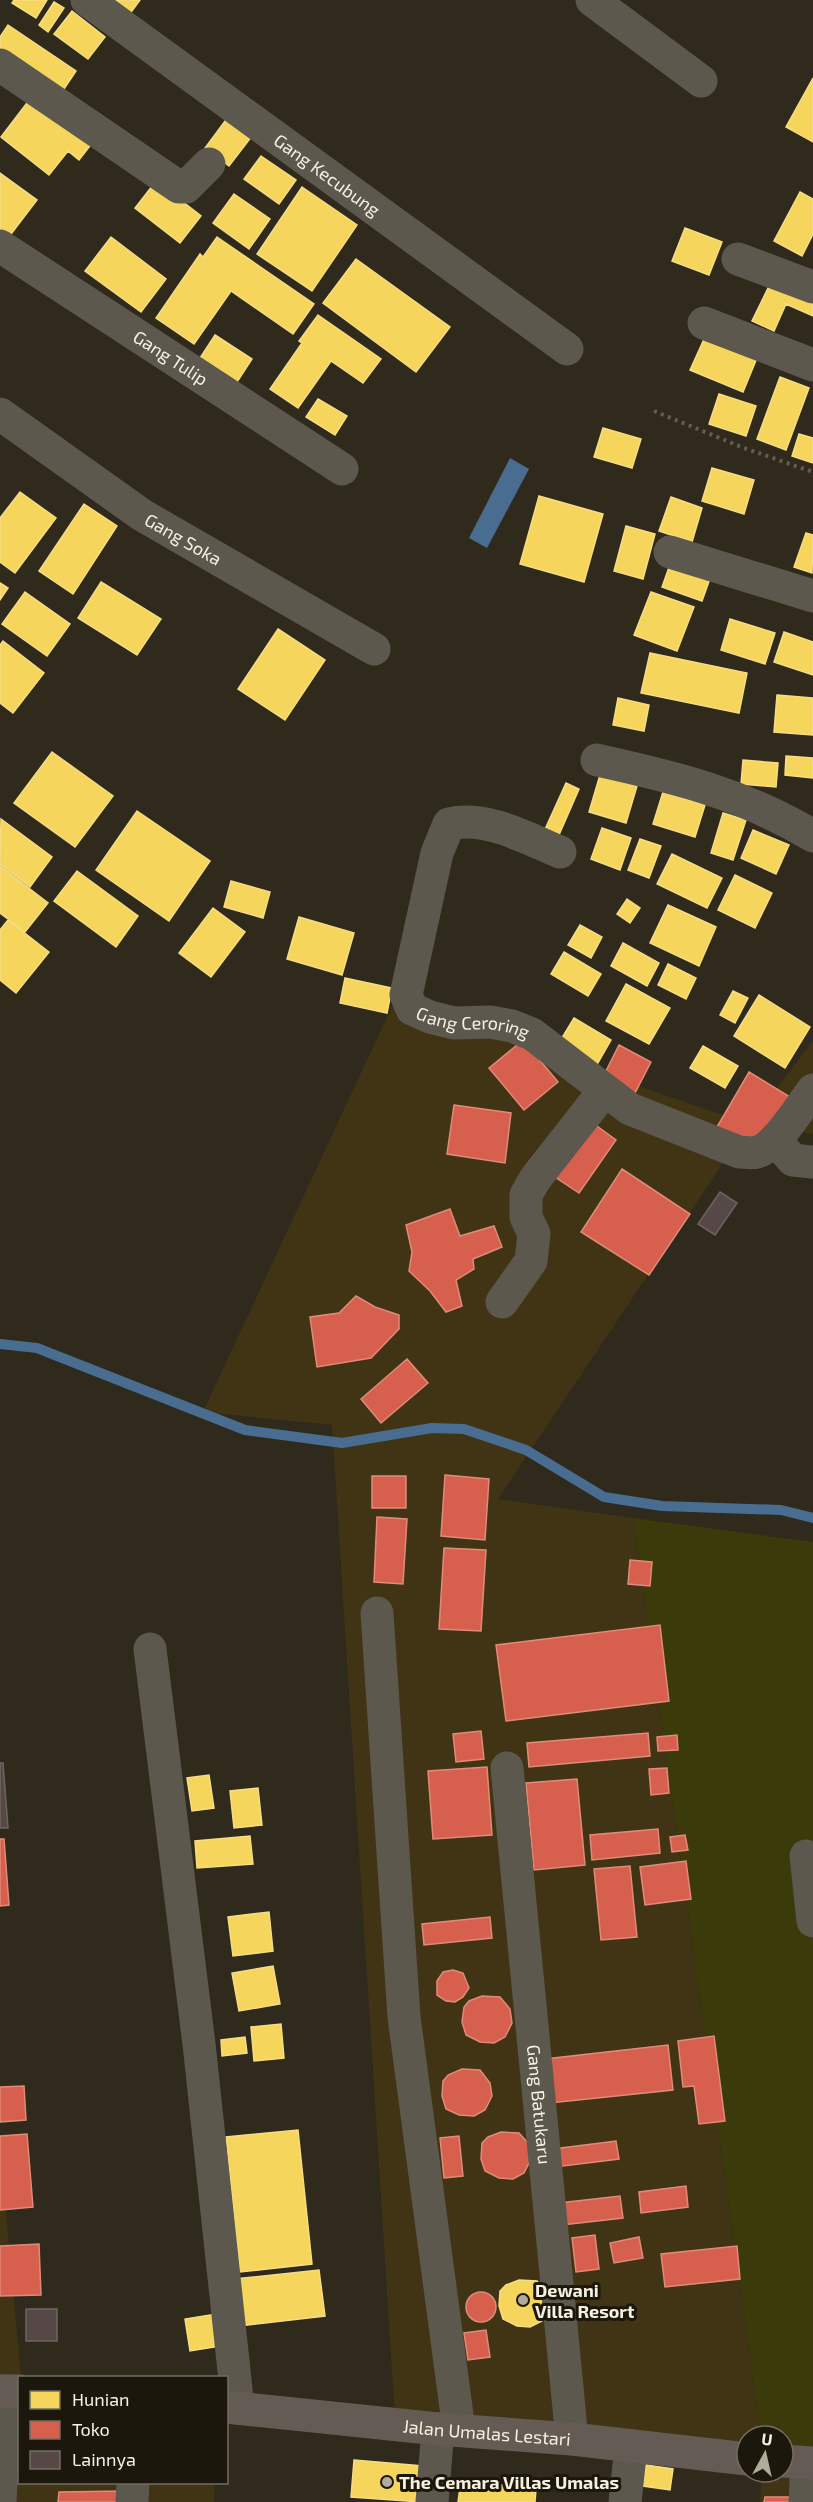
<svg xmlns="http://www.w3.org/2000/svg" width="813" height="2502" font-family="'Exo 2',sans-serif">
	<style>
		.built { fill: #403414 }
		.green { fill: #3a3a0b }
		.water { fill: #496d90 }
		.homes { fill: #f6d55c; stroke: #f6dd84; stroke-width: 1.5 }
		.shops { fill: #d6604d; stroke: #e08b79; stroke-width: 1.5 }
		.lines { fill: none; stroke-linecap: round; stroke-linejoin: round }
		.stream { stroke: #496d90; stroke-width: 10 }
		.building { fill: #554847; stroke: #6d6461; stroke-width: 1.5 }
		.path { stroke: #615d53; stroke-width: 4; stroke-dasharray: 3 4.5; stroke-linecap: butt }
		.street { stroke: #5c584d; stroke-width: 33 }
		.secondary { stroke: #645c54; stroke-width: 33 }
		.poi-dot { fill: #b1ab9c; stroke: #1b170c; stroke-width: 2 }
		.labels { text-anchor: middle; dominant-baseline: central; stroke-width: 6; stroke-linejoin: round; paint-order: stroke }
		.street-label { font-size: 18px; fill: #f6f0e1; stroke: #1b170c }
		.poi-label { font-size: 18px; font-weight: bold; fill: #f6f0e1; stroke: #1b170c; text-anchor: start }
	</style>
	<rect width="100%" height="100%" fill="#302a1c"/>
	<path class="built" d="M394,1002L749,1124L813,1041V1134L749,1124L498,1499L633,1518L761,2436H747V2449L395,2418L332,1425L203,1412Z
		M0,2144L21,2377L20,2378V2482L215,2483L214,2502H0Z
		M783,2452L813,2502H760L762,2472H783Z"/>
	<path class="green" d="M633,1518L813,1542V2453L783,2452V2436H761Z"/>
	<path class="water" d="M510,458L529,469L487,548L469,538Z"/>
	<path class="homes" d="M14,0H47L36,18L12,3Z
		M108,0H140L129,15Z
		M54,2L64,8L48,32L39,25Z
		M72,11L105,37L88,59L54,34Z
		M8,25L76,71L58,98L0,58V37Z
		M813,78V142L786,127Z
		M33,95L93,142L79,160L68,151L49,175L1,137Z
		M231,113L255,132L229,166L205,148Z
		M261,156L296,180L279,204L244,179Z
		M0,173L37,200L8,238L0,233Z
		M156,181L201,216L180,243L135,208Z
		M302,187L357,225L312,291L257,254Z
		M800,192L813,199V234L802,256L774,241Z
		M234,194L270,219L249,249L213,223Z
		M685,228L722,242L709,275L672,261Z
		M111,237L166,279L141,312L85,271Z
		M217,237L314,304L293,334L231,291L194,344L156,318L200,254L203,257Z
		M356,259L450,327L416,372L323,303Z
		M774,276L813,294V316L786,304L774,331L752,321Z
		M318,315L381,359L363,383L331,361L298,408L270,389L302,343L299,341Z
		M215,335L252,359L237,382L200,358Z
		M705,337L757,358L743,392L690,370Z
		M780,377L809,388L786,450L757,439Z
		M719,394L756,406L746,436L709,424Z
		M318,399L347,416L335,435L306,417Z
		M603,428L641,439L632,468L594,457Z
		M799,434L813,438V463L792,456Z
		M712,468L754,480L744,514L702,501Z
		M20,492L56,518L15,573L0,562V518Z
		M539,496L603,514L584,582L520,564Z
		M671,497L702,508L692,542L659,531Z
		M84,504L117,526L73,594L39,571Z
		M626,526L655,534L643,579L614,571Z
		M806,533L813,535L812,573L794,567Z
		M672,559L712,573L702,601L662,587Z
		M101,582L161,619L137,655L78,618Z
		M0,583L8,588L0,600Z
		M25,592L70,624L47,656L2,624Z
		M651,592L694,607L677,651L634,635Z
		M730,619L775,633L765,664L721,650Z
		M278,629L325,660L285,720L238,689Z
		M784,632L813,642V675L774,662Z
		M3,641L44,673L13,713L0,703V645Z
		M650,653L747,673L739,713L641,693Z
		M777,695L813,698V735L774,732Z
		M618,698L649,705L644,731L613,725Z
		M52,752L113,796L75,847L14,803Z
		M786,756L813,758V778L785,775Z
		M743,760L778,763L776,787L741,784Z
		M600,775L637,786L626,823L589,812Z
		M566,783L579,789L555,844L541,838Z
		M663,792L705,805L695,837L653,824Z
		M137,811L210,861L169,921L96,870Z
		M723,813L746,820L733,860L711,853Z
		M1,819L52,857L30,887L0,864Z
		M602,828L631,838L620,870L591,859Z
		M753,830L789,845L776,874L741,858Z
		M640,839L661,846L649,878L628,870Z
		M672,854L722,878L707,908L657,884Z
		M0,866L48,903L25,932L0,913Z
		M77,871L138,916L116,947L54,901Z
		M735,875L772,893L755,928L718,910Z
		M231,881L270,892L263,918L224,907Z
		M627,899L640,908L630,923L617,914Z
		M668,905L716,927L699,966L650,943Z
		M213,908L245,932L211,977L179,953Z
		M299,917L354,933L342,975L287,959Z
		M8,920L49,952L16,993L0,980V930Z
		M580,925L602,937L591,958L568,945Z
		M623,943L659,963L647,986L611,966Z
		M564,952L601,974L588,996L551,974Z
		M668,964L696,978L686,999L658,985Z
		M345,978L392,988L387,1013L340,1003Z
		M626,984L670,1008L649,1044L606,1021Z
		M733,991L748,998L735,1023L720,1015Z
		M759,995L810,1027L785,1068L734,1036Z
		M574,1018L611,1040L595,1068L557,1046Z
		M703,1046L738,1066L725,1088L690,1068Z
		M209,1775L214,1808L192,1811L187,1778Z
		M258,1788L262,1825L234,1828L230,1791Z
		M250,1836L253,1864L197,1868L195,1841Z
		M269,1912L273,1951L233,1956L228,1917Z
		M273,1966L280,2004L239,2011L232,1973Z
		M281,2024L284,2058L254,2061L251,2027Z
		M245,2037L247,2053L222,2056L221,2040Z
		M298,2130L312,2264L240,2272L226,2137Z
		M319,2270L325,2316L240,2326L234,2279Z
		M519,2280L537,2281L547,2293L549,2306L542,2321L530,2327L517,2326L503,2319L499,2306L500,2291L506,2285Z
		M216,2314L221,2346L190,2351L185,2319Z
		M354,2460L423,2466L421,2502L351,2497Z
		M646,2465L673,2469L670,2490L643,2486Z
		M461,2480L536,2489L535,2502H458Z"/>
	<path class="shops" d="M523,1040L558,1082L524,1110L489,1068Z
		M619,1045L651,1062L634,1095L602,1079Z
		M749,1072L790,1097L758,1150L717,1127Z
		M454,1105L511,1113L505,1163L447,1154Z
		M590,1121L616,1140L579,1193L552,1175Z
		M622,1169L690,1214L649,1275L581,1232Z
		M450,1209L460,1236L494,1226L502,1247L473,1259L474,1269L456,1280L462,1306L446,1312L430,1291L409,1271L412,1252L406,1225Z
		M356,1296L375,1307L399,1315V1329L371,1358L317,1367L310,1317L339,1313Z
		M407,1359L428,1383L381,1423L361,1399Z
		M445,1475L489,1479L485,1540L441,1536Z
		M372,1476H406V1508H372Z
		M377,1517L407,1519L403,1584L374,1582Z
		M444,1548L486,1550L481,1631L439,1629Z
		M630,1560L652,1562L650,1586L628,1584Z
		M660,1625L669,1701L506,1721L496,1645Z
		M481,1731L484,1759L456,1762L453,1734Z
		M648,1733L650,1756L529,1767L527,1743Z
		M677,1735L678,1750L658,1751L657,1737Z
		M487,1767L492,1835L433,1839L428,1771Z
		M667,1768L669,1793L651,1795L649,1769Z
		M577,1779L585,1865L534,1870L526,1783Z
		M658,1829L660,1853L592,1860L590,1835Z
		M685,1835L688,1850L672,1852L670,1837Z
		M0,1839H4L9,1905L0,1906Z
		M686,1861L691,1899L645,1905L640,1867Z
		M630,1866L637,1937L601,1940L594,1869Z
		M490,1917L492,1938L424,1945L422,1924Z
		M453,1970L463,1973L469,1988L463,1997L455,2002L446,2001L437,1995V1981L443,1972Z
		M482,1996L500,1997L510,2009L512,2023L505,2037L494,2043L480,2042L466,2035L462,2022L464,2007L469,2001Z
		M714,2036L725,2121L699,2124L694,2086L683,2087L678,2041Z
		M668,2045L673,2090L550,2103L545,2059Z
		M462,2069L480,2070L490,2083L492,2096L485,2110L474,2116L459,2115L446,2109L442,2096L443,2081L448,2075Z
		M24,2086L26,2120L0,2122V2087Z
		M501,2132L519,2133L530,2145L531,2159L524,2173L513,2179L499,2178L485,2171L481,2159L482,2143L488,2137Z
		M27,2134L33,2207L0,2210V2136Z
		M459,2136L463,2176L444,2178L440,2138Z
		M616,2141L619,2159L555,2167L553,2149Z
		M686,2186L688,2207L641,2213L639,2192Z
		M620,2196L623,2218L562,2225L559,2203Z
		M595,2235L599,2269L576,2272L572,2238Z
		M639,2237L643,2258L614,2263L610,2243Z
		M39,2244L41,2295L0,2296V2246Z
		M737,2246L740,2279L665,2287L661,2254Z
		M466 2307a15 15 0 1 1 30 0a15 15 0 1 1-30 0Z
		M486,2330L490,2357L468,2360L464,2333Z
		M121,2491L120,2502H58L59,2492Z
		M765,2497H796L795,2502H764Z"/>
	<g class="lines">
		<path class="stream" d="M0,1344L37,1348L245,1430L342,1443L432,1428L464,1429L526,1450L604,1497L662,1506L781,1510L813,1518"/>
	</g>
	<path class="building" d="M720,1192L737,1203L715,1235L698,1224Z
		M0,1763H3L8,1828H0Z
		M26,2309H57V2341H26Z"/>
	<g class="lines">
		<path class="path" d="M654,411L744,448L813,472"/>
		<g class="street">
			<path id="s1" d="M87,0L567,349"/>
			<path d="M592,0L701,81"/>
			<path d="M0,65L179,187H186L209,164"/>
			<path id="s2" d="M0,246L342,469"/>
			<path d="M738,259L813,287"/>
			<path d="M704,323L813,365"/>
			<path id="s3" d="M0,414L142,515L374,649"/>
			<path d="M670,552L813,596"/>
			<path d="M597,760C674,777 744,794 813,836"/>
			<path id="s4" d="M560,852C526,838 486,815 449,824L437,853L406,995L412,1009L430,1017L454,1023L490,1022L512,1026L532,1034L630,1109L739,1152C745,1152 751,1154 757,1152C777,1147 800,1106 813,1090"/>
			<path d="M775,1140L793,1160L813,1162"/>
			<path d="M502,1302L531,1261L534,1234L526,1217V1195L535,1179L604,1091"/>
			<path d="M377,1613L404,2017L459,2430"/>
			<path d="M150,1649L199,2044L238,2408"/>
			<path id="s5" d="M507,1768L572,2439"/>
			<path d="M806,1856L813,1921"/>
			<path d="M0,2502L6,2391"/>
			<path d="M132,2502L133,2482"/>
			<path d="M432,2502L438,2429"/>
			<path d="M625,2502L631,2446"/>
			<path d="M805,2502L807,2463"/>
		</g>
		<g class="secondary">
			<path d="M0,2391H20"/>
			<path id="s6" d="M226,2407L438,2429L572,2439L747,2459"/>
			<path d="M783,2461L813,2463"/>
		</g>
	</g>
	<g class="poi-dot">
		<circle cx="523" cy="2300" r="6"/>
		<circle cx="387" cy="2482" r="6"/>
	</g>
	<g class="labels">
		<g class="street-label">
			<text stroke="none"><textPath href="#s1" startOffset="297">Gang Kecubung</textPath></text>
			<text stroke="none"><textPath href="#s2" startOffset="204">Gang Tulip</textPath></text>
			<text stroke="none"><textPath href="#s3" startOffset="222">Gang Soka</textPath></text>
			<text stroke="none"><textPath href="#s4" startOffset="372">Gang Ceroring</textPath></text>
			<text stroke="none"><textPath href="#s5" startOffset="338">Gang Batukaru</textPath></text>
			<text stroke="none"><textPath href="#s6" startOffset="262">Jalan Umalas Lestari</textPath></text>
		</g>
		<g class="poi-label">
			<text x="535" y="2290">Dewani<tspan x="535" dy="21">Villa Resort</tspan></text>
			<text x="399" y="2482">The Cemara Villas Umalas</text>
		</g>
	</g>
	<rect x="18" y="2376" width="210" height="108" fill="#1b170c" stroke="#736e61" stroke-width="1.5"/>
	<rect x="30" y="2391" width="30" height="18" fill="#f6d55c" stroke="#736e61" stroke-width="1.5"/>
	<text x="72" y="2406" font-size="18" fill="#f6f0e1">Hunian</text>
	<rect x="30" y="2421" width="30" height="18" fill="#d6604d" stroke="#736e61" stroke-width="1.5"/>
	<text x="72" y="2436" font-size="18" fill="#f6f0e1">Toko</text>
	<rect x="30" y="2451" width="30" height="18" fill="#554847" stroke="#736e61" stroke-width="1.5"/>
	<text x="72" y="2466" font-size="18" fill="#f6f0e1">Lainnya</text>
	<g transform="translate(765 2454) rotate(8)"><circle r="28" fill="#1b170c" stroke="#736e61" stroke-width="1.5"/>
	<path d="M0-4.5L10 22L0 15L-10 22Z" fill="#b1ab9c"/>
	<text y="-9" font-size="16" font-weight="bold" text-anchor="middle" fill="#f6f0e1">U</text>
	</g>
</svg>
